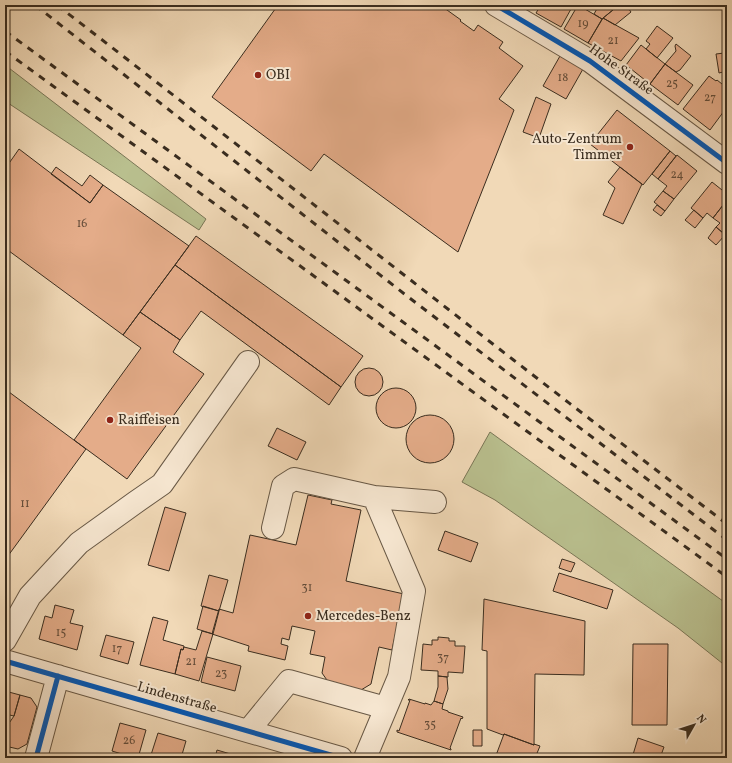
<svg xmlns="http://www.w3.org/2000/svg" width="732" height="763" font-family="Vollkorn,serif">
	<style>
		.green { fill: #b9bf8e; stroke: #7a7656 }
		.building { fill: #e4ac89; stroke: #3a2d1f }
		.lines { fill: none; stroke-linecap: round; stroke-linejoin: round }
		.minor-casing { stroke: #685845; stroke-width: 24 }
		.minor { stroke: #f6e6d0; stroke-width: 22 }
		.rail { stroke: #3a2d1f; stroke-width: 3; stroke-dasharray: 7 7; stroke-linecap: butt }
		.cycleway-casing { stroke: #f6e6d0; stroke-width: 8 }
		.cycleway { stroke: #0057b8; stroke-width: 5 }
		.poi-dot { fill: #8f2418; stroke: #f6e6d0; stroke-width: 1.5 }
		.labels { text-anchor: middle; dominant-baseline: central; stroke-width: 4; stroke-linejoin: round; paint-order: stroke }
		.number-label { font-size: 12px; fill: #644d3a }
		.street-label { font-size: 14px; fill: #3a2d1f; stroke: #f6e6d0 }
		.poi-label { font-size: 14px; fill: #3a2d1f; stroke: #f6e6d0; text-anchor: start }
	</style>
	<rect width="100%" height="100%" fill="#f1d9b7"/>
	<filter id="stains"><feTurbulence type="fractalNoise" baseFrequency=".005" numOctaves="4"/><feColorMatrix values="0 0 0 0 .2 0 0 0 0 .09 0 0 0 0 .02 0 0 0 .5 -.17"/></filter>
	<radialGradient id="worn" r=".72"><stop offset=".6" stop-color="#630" stop-opacity="0"/><stop offset="1" stop-color="#630" stop-opacity=".3"/></radialGradient>
	<path class="green" d="M5,65L206,219L199,230L5,101Z
		M490,432L727,604V667L678,628L495,500L462,482Z"/>
	<path class="building" d="M278,5H428L432,8L434,5H440L461,20L460,21L474,31L478,25L503,42L499,48L523,66L499,99L514,110L458,252L324,154L311,171L212,97Z
		M541,5H563L571,9L561,27L536,13Z
		M578,5L602,19L588,43L564,29Z
		M599,5H619L602,19L594,14Z
		M619,5H626L631,12L615,25L603,18Z
		M603,18L639,38L621,61L588,43Z
		M657,26L673,38L657,58L646,49L650,44L646,41Z
		M676,44L691,56L680,70L676,72L665,64L676,51L675,46Z
		M641,45L665,64L650,84L626,65Z
		M724,53L727,71L719,73L716,54Z
		M560,56L583,69L566,99L543,86Z
		M665,64L693,85L678,105L650,84Z
		M709,76L716,81L717,80L727,88V107L710,130L683,109Z
		M536,97L551,104L539,138L523,132Z
		M617,110L670,151L643,185L590,144Z
		M19,149L90,203L103,185L189,246L123,335L5,248V169Z
		M670,151L676,156L658,179L652,174Z
		M677,155L697,171L674,199L663,191L667,186L658,179Z
		M56,167L82,186L90,175L103,185L90,203L51,174Z
		M620,167L642,184L623,224L603,215L615,188L608,182Z
		M712,182L727,194V200L713,218L707,213L703,218L691,208Z
		M663,191L674,199L665,211L654,202Z
		M727,200V236L716,227L720,223L713,218Z
		M657,205L665,211L661,216L653,210Z
		M694,210L703,218L695,228L685,220Z
		M716,227L725,235L716,245L708,238Z
		M196,236L363,356L341,387L175,265Z
		M175,265L341,387L329,405L201,311L180,340L140,312Z
		M140,312L180,340L173,352L204,374L127,479L74,440L141,348L123,335Z
		M355 382a14 14 0 1 1 28 0a14 14 0 1 1-28 0Z
		M376 408a20 20 0 1 1 40 0a20 20 0 1 1-40 0Z
		M9,392L86,449L5,560V397Z
		M406 439a24 24 0 1 1 48 0a24 24 0 1 1-48 0Z
		M277,428L306,442L297,460L268,446Z
		M308,495L332,500L331,504L361,510L346,581L404,594L392,650L379,647L371,684L361,690L329,683L322,673L325,657L310,654L315,631L292,626L289,640L282,638L281,644L288,646L285,660L248,651L249,646L212,634L219,609L233,613L250,535L296,545Z
		M165,507L186,513L169,571L148,565Z
		M445,531L478,543L471,562L438,550Z
		M562,559L575,563L571,572L559,568Z
		M559,573L613,590L607,609L553,591Z
		M209,575L228,580L219,611L201,606Z
		M484,599L585,621L584,675L535,674L534,745L504,734L503,735L487,729V651L482,650Z
		M55,605L74,610L70,623L83,626L77,650L39,639L45,616L52,618Z
		M203,606L219,611L213,634L197,629Z
		M153,617L168,621L163,640L184,646L183,650L181,649L175,674L140,665Z
		M202,631L213,634L199,681L175,674L181,649L183,650L184,647L196,650Z
		M106,635L134,642L128,664L100,656Z
		M438,637L449,638V641H455V646H465L463,673L448,672V677L438,676V671L421,670L423,644L432,645V640H438Z
		M633,644H668L667,725H632Z
		M207,657L241,666L235,691L201,682Z
		M438,676L447,677L448,689L443,704L434,701L438,687Z
		M5,691L20,695L14,716L5,714Z
		M20,695L31,698L37,707L27,744L18,749L5,746V729L14,716Z
		M409,699L425,704V703L431,705L434,701L443,704L442,709L448,711V712L463,717L462,719L461,718L450,748L451,749V750L397,732V730L399,731L410,700H408Z
		M120,723L146,730L138,758H135L112,751Z
		M473,730H482V746H473Z
		M158,733L186,741L181,758H150Z
		M504,734L534,745V744L540,746L535,758H495Z
		M638,738L664,747L660,758H632Z
		M217,750L244,758H215Z"/>
	<g class="lines">
		<g class="minor-casing">
			<path id="minor" d="M496,5L590,61L727,163
				M374,497L435,502
				M273,528L283,486L294,479L374,497L414,591L399,677L365,758
				M5,640L30,596L79,543L136,502L162,484L248,362
				M5,661L341,758
				M248,731L289,681L386,708
				M36,758L58,676"/>
		</g>
		<use href="#minor" class="minor"/>
		<path class="rail" d="M35,5L407,296L727,540
			M57,5C281,178 502,353 727,524
			M5,31L727,559
			M5,51L727,577"/>
		<g class="cycleway-casing">
			<path id="cycleway" d="M496,5L590,61L727,163
				M5,661L341,758
				M36,758L58,676"/>
		</g>
		<use href="#cycleway" class="cycleway"/>
	</g>
	<g class="poi-dot">
		<circle cx="258" cy="75" r="4"/>
		<circle cx="630" cy="147" r="4"/>
		<circle cx="110" cy="420" r="4"/>
		<circle cx="308" cy="616" r="4"/>
	</g>
	<g class="labels">
		<g class="number-label">
			<text x="583" y="24">19</text>
			<text x="613" y="41">21</text>
			<text x="563" y="78">18</text>
			<text x="672" y="84">25</text>
			<text x="710" y="98">27</text>
			<text x="677" y="175">24</text>
			<text x="82" y="224">16</text>
			<text x="25" y="504">11</text>
			<text x="307" y="588">31</text>
			<text x="61" y="633">15</text>
			<text x="117" y="649">17</text>
			<text x="443" y="658">37</text>
			<text x="191" y="662">21</text>
			<text x="221" y="674">23</text>
			<text x="430" y="725">35</text>
			<text x="129" y="741">26</text>
		</g>
		<g class="street-label">
			<text transform="translate(621 70) rotate(36)">Hohe Straße</text>
			<text transform="translate(177 698) rotate(16)">Lindenstraße</text>
		</g>
		<g class="poi-label">
			<text x="266" y="75">OBI</text>
			<text x="622" y="139" text-anchor="end">Auto-Zentrum<tspan x="622" dy="16">Timmer</tspan></text>
			<text x="118" y="420">Raiffeisen</text>
			<text x="316" y="616">Mercedes-Benz</text>
		</g>
	</g>
	<rect width="732" height="763" fill="none" stroke="#f1d9b7" stroke-width="20"/>
	<rect x="6" y="6" width="720" height="751" fill="none" stroke="#3a2d1f" stroke-width="2"/>
	<rect x="10" y="10" width="712" height="743" fill="none" stroke="#3a2d1f"/>
	<g transform="translate(694 725) rotate(51)" stroke="#f6e6d0" stroke-width="3" paint-order="stroke">
	<path d="M0-3L7 15L0 10L-7 15Z" fill="#3a2d1f"/>
	<text y="-6" font-size="11" font-weight="bold" text-anchor="middle" fill="#3a2d1f">N</text>
	</g>
	<rect width="100%" height="100%" filter="url(#stains)"/>
	<rect width="100%" height="100%" fill="url(#worn)"/>
</svg>
